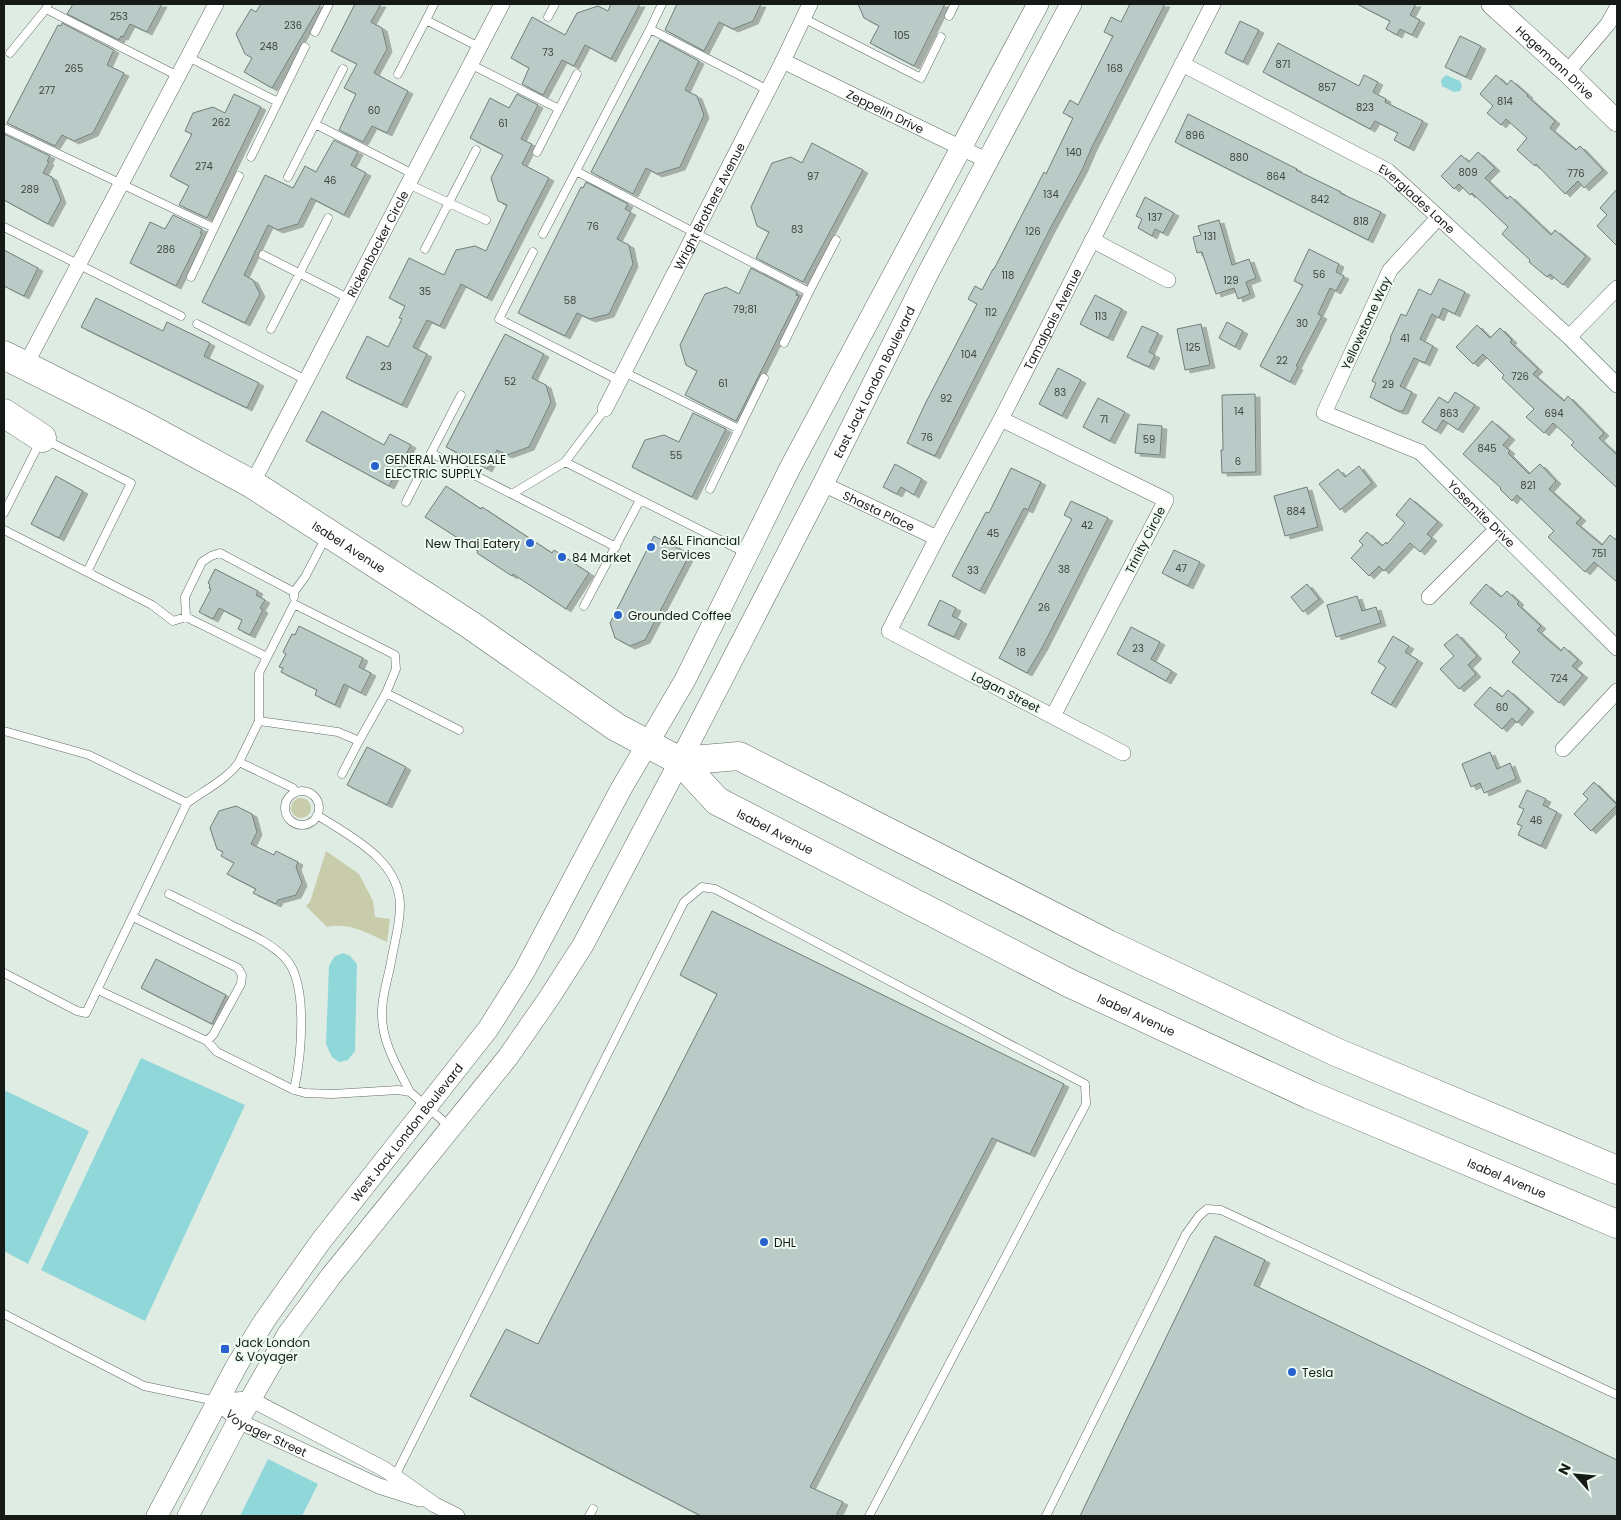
<svg xmlns="http://www.w3.org/2000/svg" width="1621" height="1520" font-family="Poppins,sans-serif">
	<style>
		.green { fill: #c8ccaa }
		.water { fill: #90d7d9 }
		.building { fill: #bacac6; stroke: #707e7a; filter: url(#shadow) }
		.lines { fill: none; stroke-linecap: round; stroke-linejoin: round }
		.lane-casing { stroke: #626d66; stroke-width: 9 }
		.street-casing { stroke: #626d66; stroke-width: 16 }
		.secondary-casing { stroke: #626d66; stroke-width: 22 }
		.highway-casing { stroke: #626d66; stroke-width: 29 }
		.lane { stroke: #fff; stroke-width: 8 }
		.street { stroke: #fff; stroke-width: 15 }
		.secondary { stroke: #fff; stroke-width: 21 }
		.highway { stroke: #fff; stroke-width: 28 }
		.poi-dot { fill: #2860cd; stroke: #ecfaf0; stroke-width: 2 }
		.labels { text-anchor: middle; dominant-baseline: central; stroke-width: 4; stroke-linejoin: round; paint-order: stroke }
		.number-label { font-size: 10px; fill: #3f4643 }
		.street-label { font-size: 12px; fill: #161a17; stroke: #ecfaf0 }
		.poi-label { font-size: 12px; fill: #161a17; stroke: #ecfaf0; text-anchor: start }
	</style>
	<defs>
		<filter id="shadow"><feDropShadow dx="5" dy="3" stdDeviation="0" flood-color="#0004"/></filter>
	</defs>
	<rect width="100%" height="100%" fill="#dfece3"/>
	<path class="green" d="M291 808a10 10 0 1 1 20 0a10 10 0 1 1-20 0Z
		M326,851L359,874L373,901L375,917L390,919L387,942C366,933 351,922 327,927L306,906L310,902Z"/>
	<path class="water" d="M1446,75L1460,81L1462,86L1460,91L1454,92L1442,86L1441,80Z
		M343,953L350,956L357,964L355,1051L348,1060L339,1062L332,1057L326,1044L329,966L334,957Z
		M141,1058L245,1105L145,1321L41,1270Z
		M4,1090L89,1131L28,1264L4,1251Z
		M268,1459L318,1484L302,1516H240Z"/>
	<path class="building" d="M73,4H162L147,32L130,24L123,37L121,36L119,40L67,14Z
		M261,4H321L272,88L244,72L252,58L245,54L236,34L251,9L256,12Z
		M355,4H381L371,22L382,28L387,49L374,73L408,91L387,133L372,126L363,142L339,130L356,94L344,88L357,64L331,51Z
		M611,4H640L611,59L585,45L574,66L562,60L543,95L522,84L529,68L511,58L532,17L565,35L577,13L598,6L608,11Z
		M677,4H761L753,21L733,29L719,22L704,51L665,30Z
		M858,4H945L914,66L870,43L879,26L864,18Z
		M1130,4H1165L1092,147L1082,170L1051,227L935,456L907,443L925,404L977,304L968,299L975,286L982,290L993,269H994L1044,172L1046,174L1073,118L1063,113L1070,100L1078,105L1113,36L1104,32L1111,17L1121,22Z
		M1357,4H1416L1410,15L1420,20L1412,35L1400,29L1397,35L1386,29L1390,21Z
		M1240,21L1259,30L1243,62L1225,53Z
		M62,23L114,50L107,65L124,73L93,133L74,141L62,135L55,146L7,123L58,25L61,26Z
		M1460,36L1481,46L1466,77L1445,67Z
		M660,40L699,61L685,90L697,96L704,115L680,167L657,174L646,168L633,194L591,172Z
		M1278,43L1359,86L1364,75L1378,82L1373,92L1386,99L1385,102L1423,121L1409,148L1394,140L1398,133L1375,121L1370,129L1263,72Z
		M1496,75L1507,85L1511,80L1528,95L1527,96L1555,121L1550,128L1576,150L1580,146L1603,170L1584,188L1578,181L1565,194L1536,164L1535,166L1517,150L1527,138L1506,119L1501,125L1487,113L1493,106L1480,94Z
		M234,94L261,107L207,218L179,205L189,186L170,176L192,134L185,131L193,113L213,107L225,113Z
		M517,94L538,105L521,139L532,144L522,164L549,178L487,298L461,284L440,326L427,320L413,347L427,354L402,405L346,378L367,336L388,347L402,319L399,318L405,306L389,298L409,258L444,275L456,250L475,246L486,251L507,205L498,201L491,178L503,155L470,138L490,98L509,108Z
		M1188,114L1297,169L1296,170L1341,192L1340,193L1381,212L1368,240L1175,142Z
		M4,134L50,156L47,161L49,162L43,173L52,177L61,200L48,224L4,200Z
		M334,140L358,152L351,165L366,173L344,215L311,198L298,224L278,230L268,225L244,275L253,280L260,294L245,323L202,302L265,175L293,188L305,166L316,172Z
		M812,143L863,170L803,282L756,258L769,232L757,226L751,207L772,163L791,157L802,163Z
		M1478,152L1495,168L1485,178L1507,199L1510,196L1551,235L1555,230L1586,256L1563,285L1550,274L1547,277L1529,262L1530,260L1502,234L1508,227L1472,193L1470,195L1459,184L1454,189L1441,176L1461,155L1469,162Z
		M586,182L628,204L625,209L631,212L617,239L629,245L633,264L609,314L590,319L577,313L565,336L518,313L581,187L583,188Z
		M1617,189V246L1597,226L1607,215L1600,208Z
		M1145,197L1174,213L1163,233L1155,229L1152,236L1138,228L1142,219L1136,216Z
		M173,215L202,229L200,233L202,234L176,286L130,263L150,222L165,229Z
		M1219,220L1232,265L1249,259L1256,278L1246,282L1250,294L1238,299L1234,288L1216,294L1202,252L1197,253L1193,237L1201,235L1198,226Z
		M1309,249L1339,264L1336,272L1344,276L1336,291L1330,288L1318,314L1322,316L1296,366L1298,367L1290,382L1260,366L1303,285L1294,281Z
		M4,250L38,268L24,296L4,286Z
		M751,268L797,292L796,295L799,296L736,421L685,395L697,371L686,365L680,345L705,294L726,287L739,294Z
		M1439,279L1465,292L1455,314L1443,308L1439,318L1432,314L1420,339L1433,346L1425,363L1414,358L1400,386L1412,392L1403,411H1398L1370,397L1376,383L1372,381L1391,339L1390,338L1401,314L1406,316L1419,289L1431,295Z
		M1095,295L1122,309L1108,338L1080,324Z
		M96,298L163,331L167,322L210,343L204,356L259,383L247,408L81,327Z
		M1227,322L1243,331L1235,347L1219,338Z
		M1201,324L1210,365L1185,370L1177,329Z
		M1477,325L1490,338L1500,328L1512,340L1510,342L1538,369L1533,374L1564,401L1568,396L1604,433L1599,438L1617,455V488L1571,445L1574,442L1553,423L1544,433L1526,417L1534,409L1502,378L1504,375L1483,354L1473,364L1456,347Z
		M1142,326L1158,333L1149,352L1155,355L1149,367L1127,357Z
		M505,334L544,354L532,378L546,385L551,402L529,447L507,455L497,450L487,469L446,447Z
		M1058,368L1081,380L1062,416L1039,404Z
		M1455,392L1475,405L1458,430L1443,420L1436,431L1422,422L1439,397L1448,403Z
		M1255,394L1256,472L1222,473L1221,450H1223L1222,395Z
		M1098,398L1125,412L1110,441L1083,427Z
		M322,411L384,445L390,434L411,445L389,486L306,441Z
		M693,413L726,429L692,497L632,467L645,440L664,435L679,442Z
		M1492,421L1510,437L1503,445L1510,451L1508,453L1529,474L1540,464L1556,481L1549,489L1581,518L1576,523L1602,545L1610,535L1617,541V582L1594,562L1585,572L1548,537L1554,531L1517,495L1512,501L1500,489L1501,488L1463,454Z
		M1138,424L1162,426L1160,455L1135,453Z
		M895,464L922,479L914,495L901,487L897,494L883,487Z
		M1359,466L1372,483L1340,510L1319,484L1338,469L1345,477Z
		M1011,468L1041,482L1028,510L1024,508L980,591L952,576L986,512L989,513Z
		M56,476L83,491L59,538L31,524Z
		M446,486L481,509L482,507L552,553L554,550L589,573L566,609L513,574L512,576L477,553L478,551L425,517Z
		M1307,487L1318,527L1285,536L1274,496Z
		M1410,498L1438,522L1427,534L1432,538L1420,552L1410,543L1384,571L1379,566L1369,576L1351,558L1363,545L1359,541L1367,532L1382,546L1386,542L1387,544L1405,523L1396,515Z
		M1071,501L1108,518L1043,646L1027,673L999,658L1072,519L1064,515Z
		M654,536L690,554L645,640L630,646L615,638L610,623Z
		M1174,550L1200,562L1188,586L1162,573Z
		M215,569L258,591L256,595L265,600L260,608L263,610L250,635L238,629L242,620L219,608L213,619L199,612L211,589L209,588L210,585L208,583Z
		M1307,584L1319,599L1303,612L1291,597Z
		M1486,584L1501,597L1507,591L1519,602L1517,604L1541,626L1537,630L1561,651L1564,647L1578,660L1572,666L1583,675L1559,703L1512,662L1520,652L1505,637L1507,635L1470,603Z
		M1357,596L1362,611L1376,607L1381,623L1336,637L1327,605Z
		M940,600L956,608L952,616L962,621L954,637L928,625Z
		M299,626L363,658L359,667L371,673L361,693L344,684L335,705L315,695L317,690L281,672L283,668L279,667L286,654L283,652L292,634L295,635Z
		M1131,627L1160,642L1151,659L1172,671L1166,681L1117,654Z
		M1457,634L1477,656L1468,665L1476,674L1459,689L1440,669L1454,656L1444,645Z
		M1393,636L1409,646L1405,652L1418,660L1391,705L1371,693L1386,667L1378,662Z
		M1490,687L1502,697L1508,690L1529,709L1517,723L1512,718L1502,729L1474,705Z
		M367,747L406,767L387,805L347,785Z
		M1490,752L1497,769L1510,763L1516,779L1484,793L1480,783L1471,787L1462,764Z
		M1594,782L1617,805L1591,831L1574,814L1588,799L1583,794Z
		M1527,790L1546,799L1543,805L1557,812L1541,846L1518,835L1522,826L1517,824L1524,809L1519,807Z
		M236,806L252,814L257,832L251,844L274,855L276,851L298,862L296,867L302,883L296,895L278,900L276,904L253,893L256,889L227,874L234,863L221,856L223,852L217,849L210,828L219,811Z
		M712,911L1064,1084L1030,1154L992,1138L810,1487L843,1502L836,1516H701L470,1396L506,1329L538,1344L717,994L680,975Z
		M156,959L226,995L212,1024L141,988Z
		M1215,1236L1265,1260L1254,1285L1617,1460V1516H1080Z"/>
	<g class="lines">
		<g class="lane-casing">
			<path id="lane" d="M48,4L46,9L178,76
				M434,4L426,20L479,47
				M949,16L955,4
				M548,17L555,4
				M803,18L921,78L941,37
				M650,29L662,4
				M315,32L329,4
				M10,53L46,9
				M188,57L278,102L305,47
				M470,64L559,109L577,74
				M343,69L315,124L413,174
				M398,74L426,20
				M768,90L650,29L576,171L809,292L836,240
				M4,128L214,228L239,176
				M537,152L559,109
				M251,157L278,102
				M288,177L315,124
				M408,184L486,220
				M4,227L181,316
				M543,234L576,171
				M425,249L476,150
				M533,252L499,319L620,381
				M263,255L348,298
				M191,277L214,228
				M197,324L306,380
				M271,329L328,218
				M784,343L809,292
				M624,372L739,429L764,378
				M461,395L431,453L616,547
				M605,409L565,462L746,553
				M710,489L739,429
				M512,494L565,462
				M406,502L431,453
				M4,513L42,438L131,483L87,572
				M4,530L152,605L173,621L186,617L267,657
				M294,597V592L305,577L326,537
				M584,606L640,500
				M186,617L185,597L202,562L211,556L220,553L294,592
				M386,693L359,741L338,732L259,721V673L294,604L395,655L396,669L386,693L459,730
				M259,721L239,762L293,788L295,793
				M4,731L89,755L187,803
				M342,774L359,741
				M285 808a17 17 0 1 1 34 0a17 17 0 1 1-34 0Z
				M317,815C351,837 400,860 400,906C400,925 394,944 391,962C388,979 381,998 382,1015C382,1043 398,1068 410,1092
				M169,894C189,904 210,914 231,925C250,934 271,943 286,959C309,985 301,1058 294,1090L305,1093L332,1094L398,1090L410,1092L449,1126
				M4,973L77,1011L86,1013L187,803C202,792 230,777 239,762
				M98,990L207,1041L213,1035L241,984L242,975L238,968L133,917
				M207,1041L217,1052L294,1090
				M4,1314L144,1386L216,1401
				M395,1476L684,902L702,887L715,889L1085,1084L1086,1104L869,1516
				M589,1516L593,1509
				M1046,1516L1186,1234L1199,1216L1207,1209L1221,1210L1617,1395"/>
		</g>
		<g class="street-casing">
			<g id="street">
				<path id="s1" d="M783,61L988,161"/>
				<path id="s2" d="M1182,64L1388,171L1569,337L1617,385"/>
				<path d="M1567,72L1608,24L1617,8"/>
				<path id="s3" d="M1438,218L1390,270L1324,413L1420,452L1617,648"/>
				<path d="M1092,240L1168,280"/>
				<path d="M1569,337L1617,288"/>
				<path d="M25,366L216,4"/>
				<path id="s4" d="M605,409L783,61L810,4"/>
				<path d="M1001,419L1166,500L1053,716"/>
				<path id="s5" d="M252,484L502,4"/>
				<path id="s6" d="M823,484L937,538"/>
				<path d="M1429,597L1497,529"/>
				<path d="M1563,749L1617,691"/>
				<path id="s7" d="M1123,753L889,631L937,538L1001,419L1213,4"/>
				<path d="M218,1401L250,1399L384,1469L435,1505L457,1516"/>
				<path id="s8" d="M218,1401L238,1421L379,1486L420,1499"/>
			</g>
		</g>
		<g class="secondary-casing">
			<g id="secondary">
				<path id="s9" d="M1492,4L1567,72L1617,121"/>
				<path id="s10" d="M157,1516L237,1365L265,1320L321,1241L488,1029L524,972L621,789L685,680L790,468L1038,4"/>
				<path id="s11" d="M188,1516L238,1421L288,1334L331,1276L508,1057L549,998L583,945L680,761L823,484L928,273L1071,4"/>
			</g>
		</g>
		<g class="highway-casing">
			<g id="highway">
				<path id="s12" d="M4,355L143,425L252,484L469,624L616,727L680,761L717,801L1069,983L1310,1095L1617,1224"/>
				<path d="M4,413L42,438"/>
				<path d="M680,761L739,756L1108,944L1336,1052L1617,1170"/>
			</g>
		</g>
		<use href="#lane" class="lane"/>
		<use href="#street" class="street"/>
		<use href="#secondary" class="secondary"/>
		<use href="#highway" class="highway"/>
	</g>
	<g class="poi-dot">
		<circle cx="375" cy="466" r="5"/>
		<circle cx="530" cy="543" r="5"/>
		<circle cx="651" cy="547" r="5"/>
		<circle cx="562" cy="557" r="5"/>
		<circle cx="618" cy="615" r="5"/>
		<circle cx="764" cy="1242" r="5"/>
		<rect x="220" y="1344" width="10" height="10" rx="2.5"/>
		<circle cx="1292" cy="1372" r="5"/>
	</g>
	<g class="labels">
		<g class="number-label">
			<text x="119" y="16">253</text>
			<text x="293" y="25">236</text>
			<text x="902" y="35">105</text>
			<text x="269" y="46">248</text>
			<text x="548" y="52">73</text>
			<text x="1283" y="64">871</text>
			<text x="74" y="68">265</text>
			<text x="1115" y="68">168</text>
			<text x="1327" y="87">857</text>
			<text x="47" y="90">277</text>
			<text x="1505" y="101">814</text>
			<text x="1365" y="107">823</text>
			<text x="374" y="110">60</text>
			<text x="221" y="122">262</text>
			<text x="503" y="123">61</text>
			<text x="1195" y="135">896</text>
			<text x="1074" y="152">140</text>
			<text x="1239" y="157">880</text>
			<text x="204" y="166">274</text>
			<text x="1468" y="172">809</text>
			<text x="1576" y="173">776</text>
			<text x="813" y="176">97</text>
			<text x="1276" y="176">864</text>
			<text x="330" y="180">46</text>
			<text x="30" y="189">289</text>
			<text x="1051" y="194">134</text>
			<text x="1320" y="199">842</text>
			<text x="1155" y="217">137</text>
			<text x="1361" y="221">818</text>
			<text x="593" y="226">76</text>
			<text x="797" y="229">83</text>
			<text x="1033" y="231">126</text>
			<text x="1210" y="236">131</text>
			<text x="166" y="249">286</text>
			<text x="1319" y="274">56</text>
			<text x="1008" y="275">118</text>
			<text x="1231" y="280">129</text>
			<text x="425" y="291">35</text>
			<text x="570" y="300">58</text>
			<text x="745" y="309">79;81</text>
			<text x="991" y="312">112</text>
			<text x="1101" y="316">113</text>
			<text x="1302" y="323">30</text>
			<text x="1405" y="338">41</text>
			<text x="1193" y="347">125</text>
			<text x="969" y="354">104</text>
			<text x="1282" y="360">22</text>
			<text x="386" y="366">23</text>
			<text x="1520" y="376">726</text>
			<text x="510" y="381">52</text>
			<text x="723" y="383">61</text>
			<text x="1388" y="384">29</text>
			<text x="1060" y="392">83</text>
			<text x="946" y="398">92</text>
			<text x="1239" y="411">14</text>
			<text x="1449" y="413">863</text>
			<text x="1554" y="413">694</text>
			<text x="1104" y="419">71</text>
			<text x="927" y="437">76</text>
			<text x="1149" y="439">59</text>
			<text x="1487" y="448">845</text>
			<text x="676" y="455">55</text>
			<text x="1238" y="461">6</text>
			<text x="1528" y="485">821</text>
			<text x="1296" y="511">884</text>
			<text x="1087" y="525">42</text>
			<text x="993" y="533">45</text>
			<text x="1599" y="553">751</text>
			<text x="1181" y="568">47</text>
			<text x="1064" y="569">38</text>
			<text x="973" y="570">33</text>
			<text x="1044" y="607">26</text>
			<text x="1138" y="648">23</text>
			<text x="1021" y="652">18</text>
			<text x="1559" y="678">724</text>
			<text x="1502" y="707">60</text>
			<text x="1536" y="820">46</text>
		</g>
		<g class="street-label">
			<text stroke="none"><textPath href="#s9" startOffset="86">Hagemann Drive</textPath></text>
			<text stroke="none"><textPath href="#s1" startOffset="114">Zeppelin Drive</textPath></text>
			<text stroke="none"><textPath href="#s2" startOffset="272">Everglades Lane</textPath></text>
			<text stroke="none"><textPath href="#s4" startOffset="228">Wright Brothers Avenue</textPath></text>
			<text stroke="none"><textPath href="#s5" startOffset="271">Rickenbacker Circle</textPath></text>
			<text stroke="none"><textPath href="#s7" startOffset="616">Tamalpais Avenue</textPath></text>
			<text transform="translate(1366 323) rotate(-65)">Yellowstone Way</text>
			<text stroke="none"><textPath href="#s11" startOffset="1330">East Jack London Boulevard</textPath></text>
			<text stroke="none"><textPath href="#s6" startOffset="62">Shasta Place</textPath></text>
			<text stroke="none"><textPath href="#s3" startOffset="419">Yosemite Drive</textPath></text>
			<text transform="translate(1145 540) rotate(-63)">Trinity Circle</text>
			<text stroke="none"><textPath href="#s12" startOffset="395">Isabel Avenue</textPath></text>
			<text transform="translate(1006 692) rotate(27)">Logan Street</text>
			<text stroke="none"><textPath href="#s12" startOffset="910">Isabel Avenue</textPath></text>
			<text stroke="none"><textPath href="#s12" startOffset="1315">Isabel Avenue</textPath></text>
			<text stroke="none"><textPath href="#s10" startOffset="459">West Jack London Boulevard</textPath></text>
			<text stroke="none"><textPath href="#s12" startOffset="1720">Isabel Avenue</textPath></text>
			<text stroke="none"><textPath href="#s8" startOffset="59">Voyager Street</textPath></text>
		</g>
		<g class="poi-label">
			<text x="385" y="459">GENERAL WHOLESALE<tspan x="385" dy="14">ELECTRIC SUPPLY</tspan></text>
			<text x="661" y="540">A&amp;L Financial<tspan x="661" dy="14">Services</tspan></text>
			<text x="520" y="543" text-anchor="end">New Thai Eatery</text>
			<text x="572" y="557">84 Market</text>
			<text x="628" y="615">Grounded Coffee</text>
			<text x="774" y="1242">DHL</text>
			<text x="235" y="1342">Jack London<tspan x="235" dy="14">&amp; Voyager</tspan></text>
			<text x="1302" y="1372">Tesla</text>
		</g>
	</g>
	<rect width="1621" height="1520" fill="none" stroke="#161a17" stroke-width="10"/>
	<g transform="translate(1576 1475) rotate(297)" stroke="#ecfaf0" stroke-width="4" paint-order="stroke">
	<path d="M0-4L9 19L0 12L-9 19Z" fill="#161a17"/>
	<text y="-8" font-size="14" font-weight="bold" text-anchor="middle" fill="#161a17">N</text>
	</g>
</svg>
